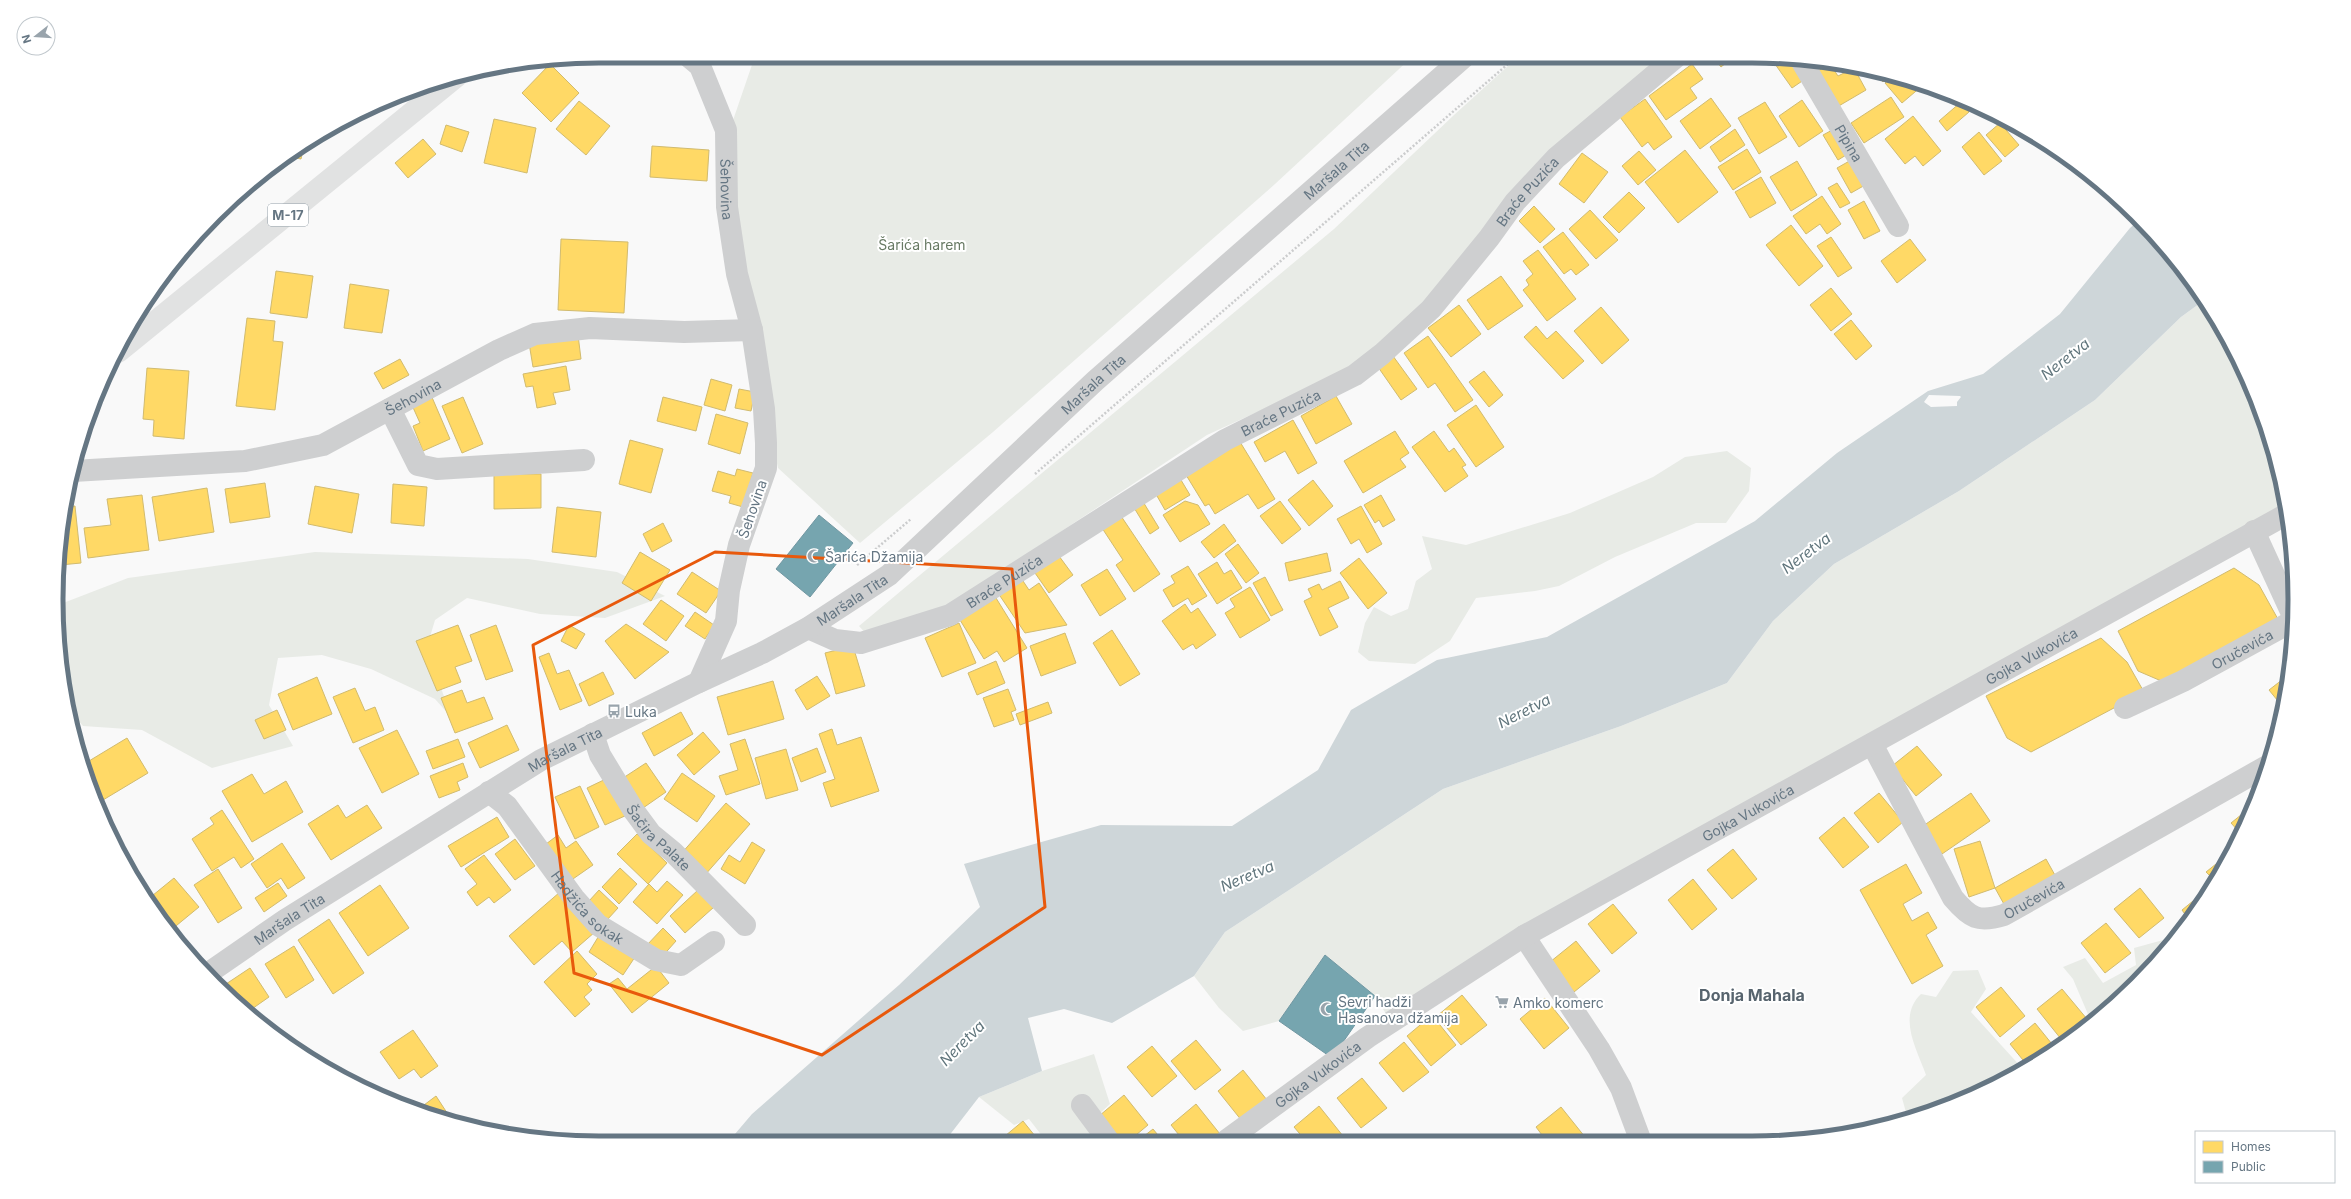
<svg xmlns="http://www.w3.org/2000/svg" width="2351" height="1199" font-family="Inter,sans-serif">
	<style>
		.green { fill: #e8ebe6 }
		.water { fill: #ced6d9; fill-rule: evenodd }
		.homes { fill: #ffd966; stroke: #d1bb6f }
		.public { fill: #76a5af; stroke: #7197a2 }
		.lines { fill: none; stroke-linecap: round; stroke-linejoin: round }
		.path { stroke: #cbcccd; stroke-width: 2.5; stroke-dasharray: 2 2; stroke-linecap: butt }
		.minor { stroke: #cecfd0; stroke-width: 22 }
		.tertiary { stroke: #cecfd0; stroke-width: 22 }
		.primary { stroke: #e1e2e2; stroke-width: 22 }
		.marked { fill: none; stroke: #e8590c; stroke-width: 3; stroke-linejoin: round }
		.labels { text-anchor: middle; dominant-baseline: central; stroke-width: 4; stroke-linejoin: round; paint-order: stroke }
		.shield { fill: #fff; stroke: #939fa8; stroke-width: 1 }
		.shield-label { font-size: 13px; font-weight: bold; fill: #657683 }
		.street-label { font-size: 14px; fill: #657683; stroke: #fff }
		.park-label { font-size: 14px; fill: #687a64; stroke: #fff }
		.poi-label { font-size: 14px; fill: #657683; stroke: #fff; text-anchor: start }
		.water-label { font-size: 15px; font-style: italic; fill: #60757c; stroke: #fff }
		.quarter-label { font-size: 16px; font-weight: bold; fill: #57646e; stroke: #fff }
		.rim { fill: none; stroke: #657683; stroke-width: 5 }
	</style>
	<rect width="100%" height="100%" fill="#f9f9f9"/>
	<path class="green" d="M755,56L1412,57L1275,184L993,432L860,543L778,468L761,393L738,286L730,129Z
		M1518,57H1665L1404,327L1356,367L1207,435L971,591L957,604L868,636L859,626L1334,229L1454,115Z
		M2203,301L2222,328L2266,425L2287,514L1391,1022L1375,996L1325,955L1279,1021L1243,1031L1219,1008L1194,976L1225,932L1443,789L1621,726L1727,683L1773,621L1834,564L1959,491L2095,400L2181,317Z
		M1727,451L1751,468L1749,491L1726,523H1696L1615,557L1559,586L1535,591L1476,598L1450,641L1415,664L1369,661L1358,652L1365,623L1374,607L1391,616L1408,609L1416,581L1432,569L1422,536L1466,545L1570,513L1653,477L1685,457Z
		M315,552L528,559L617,572L665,596L605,618L540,614L467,598L435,620L427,647L451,717L435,699L371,669L322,655L278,658L269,705L293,746L212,768L142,730L83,726L68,709L61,670L58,605L128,578Z
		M2174,937L2160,958L2090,1019L2073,979L2063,967L2085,958L2103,983L2136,965L2134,948Z
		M1978,970L1986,989L1971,1012L2022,1068L1959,1102L1907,1116L1902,1098L1926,1075C1917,1049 1897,1017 1921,994L1936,997L1953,971Z
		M1094,1054L1110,1104L1098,1115L1102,1140L1046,1141L1029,1119L1014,1125L979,1097L1042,1071Z"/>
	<path class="water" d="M2138,221L2160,241L2203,301L2181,317L2095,400L1959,491L1834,564L1773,621L1727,683L1621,726L1443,789L1225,932L1194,976L1112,1023L1064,1009L1028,1018L1042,1071L979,1097L945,1141H729L752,1114L899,985L980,907L964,864L1101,825L1232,826L1318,770L1351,710L1437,660L1547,637L1755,521L1837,453L1928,391L1983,374L2060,314L2130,228ZM1929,395L1960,396L1961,397L1957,402V406L1931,407L1924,402Z"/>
	<path class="homes" d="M598,56L590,62L586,57Z
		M1713,57H1731L1732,58L1721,67Z
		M1770,57L1795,59L1808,77L1792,88Z
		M550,64L579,93L551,122L522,93Z
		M1692,64L1703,79L1690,88L1697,98L1666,120L1649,96Z
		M1830,64L1838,76L1854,68L1866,90L1837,107L1816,72Z
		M1873,71L1891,74L1883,82Z
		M1894,75L1922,86L1902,103L1885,83Z
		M1891,97L1904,117L1864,143L1851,123Z
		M1711,98L1731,126L1700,149L1680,121Z
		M1645,99L1672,137L1654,150L1648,142L1642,147L1620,117Z
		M1802,100L1823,131L1799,147L1779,116Z
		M579,101L610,126L586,155L556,129Z
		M1765,102L1787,137L1759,154L1738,118Z
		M1961,102L1969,112L1947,131L1939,121Z
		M1913,116L1941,151L1923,166L1915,156L1905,164L1885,139Z
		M494,119L536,128L527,173L484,163Z
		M2000,123L2019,145L2005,157L1986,135Z
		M446,125L469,132L462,152L440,144Z
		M1836,128L1851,152L1838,160L1823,135Z
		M1735,129L1745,145L1720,162L1710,147Z
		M1979,132L2002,161L1984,175L1962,147Z
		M423,139L436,154L408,178L395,163Z
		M304,145L301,159L287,156Z
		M652,146L709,150L707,181L650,177Z
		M1747,149L1761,172L1733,190L1718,167Z
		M1685,150L1718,192L1678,223L1645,182Z
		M1639,151L1656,170L1638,185L1622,166Z
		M1582,153L1608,172L1584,203L1559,184Z
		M1853,159L1867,184L1851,193L1837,168Z
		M1797,161L1817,195L1791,211L1770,177Z
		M1761,177L1776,203L1750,218L1735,192Z
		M1837,183L1850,203L1840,208L1828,188Z
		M1629,192L1645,208L1619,233L1603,217Z
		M1822,196L1841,224L1827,234L1820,224L1806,234L1793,216Z
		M1864,201L1880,231L1864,239L1848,210Z
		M1534,206L1555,229L1540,243L1519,221Z
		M1590,210L1618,240L1596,259L1569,229Z
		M1791,225L1823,266L1799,286L1766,245Z
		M1563,232L1589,265L1576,275L1571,269L1564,274L1543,247Z
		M1831,237L1852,268L1838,277L1817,246Z
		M561,239L628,242L624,313L558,310Z
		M1910,239L1926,260L1897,283L1881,261Z
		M1538,250L1576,299L1547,321L1523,290L1529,285L1526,280L1533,274L1523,261Z
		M276,271L313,276L307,318L270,313Z
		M1501,276L1523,306L1488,330L1467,300Z
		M350,284L389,290L382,333L344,328Z
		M1831,288L1852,314L1831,331L1810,305Z
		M1459,305L1481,334L1451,357L1428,328Z
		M1601,307L1629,340L1602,364L1574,331Z
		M247,318L275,321L273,341L283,342L275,410L236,406Z
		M1851,320L1872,346L1856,360L1834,334Z
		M1536,326L1547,339L1556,331L1584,361L1563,379L1524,337Z
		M578,335L581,359L533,367L529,343Z
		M1428,336L1473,400L1455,412L1435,383L1428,388L1404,353Z
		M1393,356L1417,389L1401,400L1378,367Z
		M400,359L409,375L383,389L374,373Z
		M566,366L570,390L553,393L556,404L537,408L533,386L526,387L523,374Z
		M147,368L189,371L184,439L153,436L154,420L143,419Z
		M1484,371L1503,395L1489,407L1469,382Z
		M711,379L732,385L725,411L704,405Z
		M739,389L755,392L751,411L735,408Z
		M431,395L450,439L423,451L413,426L420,423L411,403Z
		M1336,396L1352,424L1316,444L1301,416Z
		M463,397L483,444L462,453L442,406Z
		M663,397L702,407L696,431L657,421Z
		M1476,405L1504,447L1476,467L1447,425Z
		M716,414L748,423L740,454L708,444Z
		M1293,420L1317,463L1298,474L1285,451L1265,462L1254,442Z
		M1395,431L1409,453L1400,459L1406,467L1363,493L1344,461Z
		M1434,431L1449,452L1454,448L1466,465L1462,467L1468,476L1445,492L1412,447Z
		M1237,437L1275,499L1258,509L1248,494L1215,514L1209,504L1205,506L1183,470Z
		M630,440L663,449L651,493L619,484Z
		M737,469L753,473L743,507L729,503L731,496L712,491L718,471L735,476Z
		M494,474H541V508L494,509Z
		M1178,475L1190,495L1165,510L1153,489Z
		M1313,480L1333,506L1309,526L1288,500Z
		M265,483L270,517L230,523L225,489Z
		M393,484L427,487L424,526L391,523Z
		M315,486L359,494L352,533L308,524Z
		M207,488L214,532L159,541L152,497Z
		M142,495L149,550L88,558L84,528L111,525L107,499Z
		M1381,495L1395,520L1383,527L1379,520L1375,523L1364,505Z
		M1142,500L1159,528L1150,534L1133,506Z
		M1185,501L1198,505L1210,524L1180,542L1163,515Z
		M1280,501L1301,529L1282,544L1260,516Z
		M75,506L81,563L60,565L59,552L65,507Z
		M1361,506L1382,544L1367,553L1359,539L1351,544L1337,519Z
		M557,507L601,512L596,557L552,552Z
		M1121,516L1160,574L1134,592L1116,565L1123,560L1102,528Z
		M663,523L672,541L652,552L643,534Z
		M1224,524L1236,541L1214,558L1201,542Z
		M1238,544L1259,573L1246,583L1225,554Z
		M640,552L670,570L651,601L622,583Z
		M1327,553L1331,571L1289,581L1285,563Z
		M1059,556L1073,575L1049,593L1035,573Z
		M1359,558L1387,593L1368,609L1340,573Z
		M1217,562L1224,574L1231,570L1242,588L1217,604L1198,574Z
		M1188,566L1207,596L1192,605L1188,598L1173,607L1163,590L1175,583L1171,576Z
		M2234,568L2259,585L2279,621L2166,683L2138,671L2118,631Z
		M1107,569L1126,599L1100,616L1081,585Z
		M692,572L721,591L706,613L677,594Z
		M1265,577L1283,610L1271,616L1253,583Z
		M1021,578L1029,590L1039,583L1067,625L1025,633L998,593Z
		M1340,581L1349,598L1328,608L1338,627L1320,636L1304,601L1312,597L1308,589L1319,584L1322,590Z
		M1250,587L1270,620L1240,638L1225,613L1235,607L1230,599Z
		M996,598L1027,648L1004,662L997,651L984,659L960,620Z
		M661,600L684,616L666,641L643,624Z
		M1185,604L1191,613L1198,608L1216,635L1196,649L1193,644L1183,650L1162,621Z
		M695,612L714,625L705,639L685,626Z
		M959,623L976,663L942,677L925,638Z
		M626,624L669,652L635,679L605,641Z
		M458,625L472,661L455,667L461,682L437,691L416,641Z
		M496,625L513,671L486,680L470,635Z
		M569,625L585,634L576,649L561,641Z
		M1112,630L1140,674L1120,686L1093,643Z
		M1065,633L1076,663L1041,676L1030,646Z
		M2101,638L2127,662L2144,692L2031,752L2007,738L1986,696Z
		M853,646L865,686L836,694L825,653Z
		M549,653L557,674L569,670L582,701L560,710L539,657Z
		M996,661L1005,683L977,695L968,673Z
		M603,672L614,694L589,706L579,684Z
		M817,676L830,696L807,710L795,690Z
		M2287,676L2282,706L2269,690Z
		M317,677L332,714L293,730L278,694Z
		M773,681L784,719L728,735L717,697Z
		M355,688L365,711L375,707L384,730L353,743L333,697Z
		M1008,689L1016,710L1011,712L1014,720L994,727L983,698Z
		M462,690L467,703L484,697L493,719L455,733L441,698Z
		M1048,702L1052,713L1020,725L1016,714Z
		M277,710L286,730L264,739L255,720Z
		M681,712L693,734L654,756L642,733Z
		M507,725L519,750L480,768L468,743Z
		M832,729L837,745L861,737L879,791L831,807L823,783L835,779L819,734Z
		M397,730L419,774L382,793L359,748Z
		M703,732L720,752L694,775L677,755Z
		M127,738L148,773L98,803L84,764Z
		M458,739L465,757L433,769L426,751Z
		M745,739L760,784L726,795L719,776L738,770L730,744Z
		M1917,746L1942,775L1916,796L1892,766Z
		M817,748L826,772L801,782L792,758Z
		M786,749L798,790L766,799L755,758Z
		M463,763L468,777L457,782L460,790L439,798L430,776Z
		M646,763L666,792L643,808L623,778Z
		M682,773L715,796L697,822L664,799Z
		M252,774L264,794L286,781L303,812L252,842L222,791Z
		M610,777L627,815L605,825L587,788Z
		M580,786L599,827L575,839L555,797Z
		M1879,793L1903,822L1878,843L1854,813Z
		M1971,793L1990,821L1942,854L1923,826Z
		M726,803L750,824L704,876L680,855Z
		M338,805L346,818L367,805L382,828L331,860L308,824Z
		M2252,806L2241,834L2231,823Z
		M222,810L254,859L241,868L234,857L212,871L192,839L214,824L210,818Z
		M497,817L509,837L461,867L448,846Z
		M1844,817L1869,847L1843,868L1819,838Z
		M637,834L667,863L648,884L617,854Z
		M558,835L566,848L576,841L593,865L570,881L546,844Z
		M515,839L535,866L515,880L495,854Z
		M1980,841L1995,888L1969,897L1954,849Z
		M752,842L765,850L745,884L721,869L729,855L740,862Z
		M282,843L305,878L288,889L281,878L267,888L251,864Z
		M1733,849L1757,879L1732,899L1707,870Z
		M2231,852L2213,879L2206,872Z
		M484,855L511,890L494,903L489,897L477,906L467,892L477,884L465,869Z
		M2046,859L2056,877L2005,906L1995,888Z
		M1906,864L1922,893L1903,904L1912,921L1928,912L1937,928L1926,935L1943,966L1912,984L1860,890Z
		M620,868L637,884L619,904L602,887Z
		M218,869L242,908L218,923L194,885Z
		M174,878L199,907L171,930L147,900Z
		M1693,879L1717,909L1692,930L1668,900Z
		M667,881L683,895L657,924L633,902L649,884L657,892Z
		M278,883L287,896L264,912L255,898Z
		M380,885L409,928L368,956L339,913Z
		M2140,888L2164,918L2139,938L2114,909Z
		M599,890L618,908L607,920L589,901Z
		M698,890L714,907L685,933L670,916Z
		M560,892L595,932L572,952L562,941L534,965L509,936Z
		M2204,892L2187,917L2182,910Z
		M1613,904L1637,933L1612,954L1588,924Z
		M329,919L364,973L333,994L298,940Z
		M2106,923L2131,953L2105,973L2081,943Z
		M663,928L676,941L660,959L646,946Z
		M600,934L635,957L623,975L589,952Z
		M1576,941L1600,971L1574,992L1550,962Z
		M294,946L314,980L286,998L265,964Z
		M577,951L597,974L587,984L592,990L584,997L590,1004L575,1017L544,982Z
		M656,966L669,983L632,1013L609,984L618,978L627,989Z
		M250,968L269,997L249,1011L220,988Z
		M2001,987L2025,1016L2000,1037L1976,1007Z
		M2062,989L2087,1019L2061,1039L2037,1009Z
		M1462,995L1487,1025L1461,1045L1437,1016Z
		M1545,998L1569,1028L1544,1049L1520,1019Z
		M1432,1015L1456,1045L1431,1066L1407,1036Z
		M2035,1023L2056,1049L2027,1065L2010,1044Z
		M413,1030L438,1066L421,1078L414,1069L399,1079L380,1052Z
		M1196,1040L1221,1070L1195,1090L1171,1061Z
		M1404,1042L1429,1072L1403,1092L1379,1063Z
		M1152,1046L1177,1076L1152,1097L1127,1067Z
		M1243,1070L1267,1100L1242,1121L1218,1091Z
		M1362,1078L1387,1108L1361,1128L1337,1098Z
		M1124,1095L1148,1125L1130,1140H1119L1099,1116Z
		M436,1096L453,1122L429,1113L424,1105Z
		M1196,1104L1220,1134L1213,1140H1183L1171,1125Z
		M1319,1106L1343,1136L1339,1140H1305L1294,1127Z
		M1561,1107L1585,1137L1582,1139H1545L1536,1127Z
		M1023,1121L1039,1141H999Z
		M1153,1129L1162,1140H1139Z"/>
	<path class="public" d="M819,515L853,543L810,597L776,569Z
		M1325,955L1375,996L1332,1058L1279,1021Z"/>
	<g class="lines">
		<path class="path" d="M1035,474L1516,57
			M857,565L911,519"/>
		<g class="minor">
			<path id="s1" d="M688,56L700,66L726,130L727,207L737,274L752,330L764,409L766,443V468L739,545L729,590L726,621L699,682"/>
			<path id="s2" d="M1801,60L1898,226"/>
			<path d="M390,409L418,465L437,469L584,460"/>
			<path id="s3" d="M73,471L245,461L323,445L499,350L535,334L590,328L684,332L752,330"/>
			<path d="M2254,531L2293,616"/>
			<path id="s4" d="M808,628L835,640L861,643L950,615L1225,440L1355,375L1382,354L1431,309L1489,238L1515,202L1556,158L1676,57"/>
			<path id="s5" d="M2125,708L2183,681L2293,621"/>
			<path id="s6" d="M593,734L600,755L634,811L651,834L673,852L745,925"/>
			<path id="s7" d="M1872,744L1953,898C1970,918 1978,923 2004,915L2267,766"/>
			<path id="s8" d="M489,792L507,806L574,898L598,925L656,960L681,965L714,942"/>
			<path d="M1524,936L1599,1049L1621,1088L1640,1139"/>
			<path d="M1082,1105L1108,1140"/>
			<path id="s9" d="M1227,1140L1368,1037L1524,936L2287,514"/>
		</g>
		<path class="tertiary" id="s10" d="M207,974L285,920L541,760L699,682L762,653L808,628L889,575L1095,381L1464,57"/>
		<path class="primary" d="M118,352L457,76"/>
	</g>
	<path class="marked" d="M715,552L1012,569L1045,907L822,1055L574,973L533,645Z"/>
	<defs>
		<g id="mosque-bare" transform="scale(1.08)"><path d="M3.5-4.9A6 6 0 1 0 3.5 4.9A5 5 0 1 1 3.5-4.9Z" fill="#99a4ac" stroke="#fff" stroke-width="2.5" paint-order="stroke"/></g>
		<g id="bus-bare" transform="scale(1.08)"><path d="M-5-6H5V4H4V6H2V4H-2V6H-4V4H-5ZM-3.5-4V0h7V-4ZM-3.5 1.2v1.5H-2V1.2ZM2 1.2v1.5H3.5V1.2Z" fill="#99a4ac" stroke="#fff" stroke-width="2.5" paint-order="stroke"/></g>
		<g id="supermarket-bare" transform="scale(1.08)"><path d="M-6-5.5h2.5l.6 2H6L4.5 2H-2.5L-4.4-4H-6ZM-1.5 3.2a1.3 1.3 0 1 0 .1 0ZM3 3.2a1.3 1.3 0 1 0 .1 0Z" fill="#99a4ac" stroke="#fff" stroke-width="2.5" paint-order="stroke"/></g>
	</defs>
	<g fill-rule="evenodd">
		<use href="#mosque-bare" x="814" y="556"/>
		<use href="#bus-bare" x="614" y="711"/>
		<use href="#supermarket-bare" x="1502" y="1002"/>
		<use href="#mosque-bare" x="1327" y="1009"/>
	</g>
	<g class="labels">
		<rect class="shield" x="268" y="204" width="40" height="22" rx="3"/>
		<g class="shield-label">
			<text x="288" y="215">M-17</text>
		</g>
		<g class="street-label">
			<text stroke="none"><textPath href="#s2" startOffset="96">Pipina</textPath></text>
			<text stroke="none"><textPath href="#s10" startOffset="1395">Maršala Tita</textPath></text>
			<text stroke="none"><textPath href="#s1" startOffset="144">Šehovina</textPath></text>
			<text stroke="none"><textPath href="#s4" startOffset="873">Braće Puzića</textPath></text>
			<text stroke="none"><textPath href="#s10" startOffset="1071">Maršala Tita</textPath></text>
			<text stroke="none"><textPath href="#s3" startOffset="354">Šehovina</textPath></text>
			<text stroke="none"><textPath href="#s4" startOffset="537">Braće Puzića</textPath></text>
			<text transform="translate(752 509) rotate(-71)">Šehovina</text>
			<text stroke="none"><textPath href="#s4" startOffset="213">Braće Puzića</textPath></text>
			<text stroke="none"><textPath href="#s10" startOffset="747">Maršala Tita</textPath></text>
			<text stroke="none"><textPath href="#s5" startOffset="131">Oručevića</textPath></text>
			<text stroke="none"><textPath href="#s9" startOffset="940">Gojka Vukovića</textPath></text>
			<text stroke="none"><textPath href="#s10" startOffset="423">Maršala Tita</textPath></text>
			<text stroke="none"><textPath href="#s9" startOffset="616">Gojka Vukovića</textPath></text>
			<text stroke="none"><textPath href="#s6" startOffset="124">Šačira Palate</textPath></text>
			<text stroke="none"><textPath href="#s7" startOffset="267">Oručevića</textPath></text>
			<text stroke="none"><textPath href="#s8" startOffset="153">Hadžića sokak</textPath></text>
			<text stroke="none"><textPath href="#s10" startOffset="99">Maršala Tita</textPath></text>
			<text stroke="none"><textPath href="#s9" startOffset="112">Gojka Vukovića</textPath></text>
		</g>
		<g class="park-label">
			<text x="922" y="244">Šarića harem</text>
		</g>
		<g class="poi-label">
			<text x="825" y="556">Šarića Džamija</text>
			<text x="625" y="711">Luka</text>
			<text x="1338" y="1001">Sevri hadži<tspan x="1338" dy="16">Hasanova džamija</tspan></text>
			<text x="1513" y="1002">Amko komerc</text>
		</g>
		<g class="water-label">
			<text transform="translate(2065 359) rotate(-38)">Neretva</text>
			<text transform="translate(1806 553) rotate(-37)">Neretva</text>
			<text transform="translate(1524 711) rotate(-27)">Neretva</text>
			<text transform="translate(1247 876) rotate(-23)">Neretva</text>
			<text transform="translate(962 1043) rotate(-45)">Neretva</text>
		</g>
		<g class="quarter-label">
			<text x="1752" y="995">Donja Mahala</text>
		</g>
	</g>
	<path d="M0 0H2351V1199H0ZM599 63H1752A536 536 0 0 1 2288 599V600A536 536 0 0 1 1752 1136H599A536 536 0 0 1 63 600V599A536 536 0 0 1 599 63Z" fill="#fff" fill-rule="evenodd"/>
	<path class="rim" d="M599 63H1752A536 536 0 0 1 2288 599V600A536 536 0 0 1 1752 1136H599A536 536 0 0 1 63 600V599A536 536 0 0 1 599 63Z"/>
	<rect x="2195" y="1131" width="140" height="52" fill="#ffffff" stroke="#c1c8cd"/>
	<rect x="2203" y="1141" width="20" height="12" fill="#ffd966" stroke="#c1c8cd"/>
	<text x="2231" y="1151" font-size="12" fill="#657683">Homes</text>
	<rect x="2203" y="1161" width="20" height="12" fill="#76a5af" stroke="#c1c8cd"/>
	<text x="2231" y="1171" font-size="12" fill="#657683">Public</text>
	<g transform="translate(36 36) rotate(253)"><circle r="19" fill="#ffffff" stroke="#c1c8cd"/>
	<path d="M0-3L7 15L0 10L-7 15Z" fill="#99a4ac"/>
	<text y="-6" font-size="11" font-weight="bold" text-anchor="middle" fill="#657683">N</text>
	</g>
</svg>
